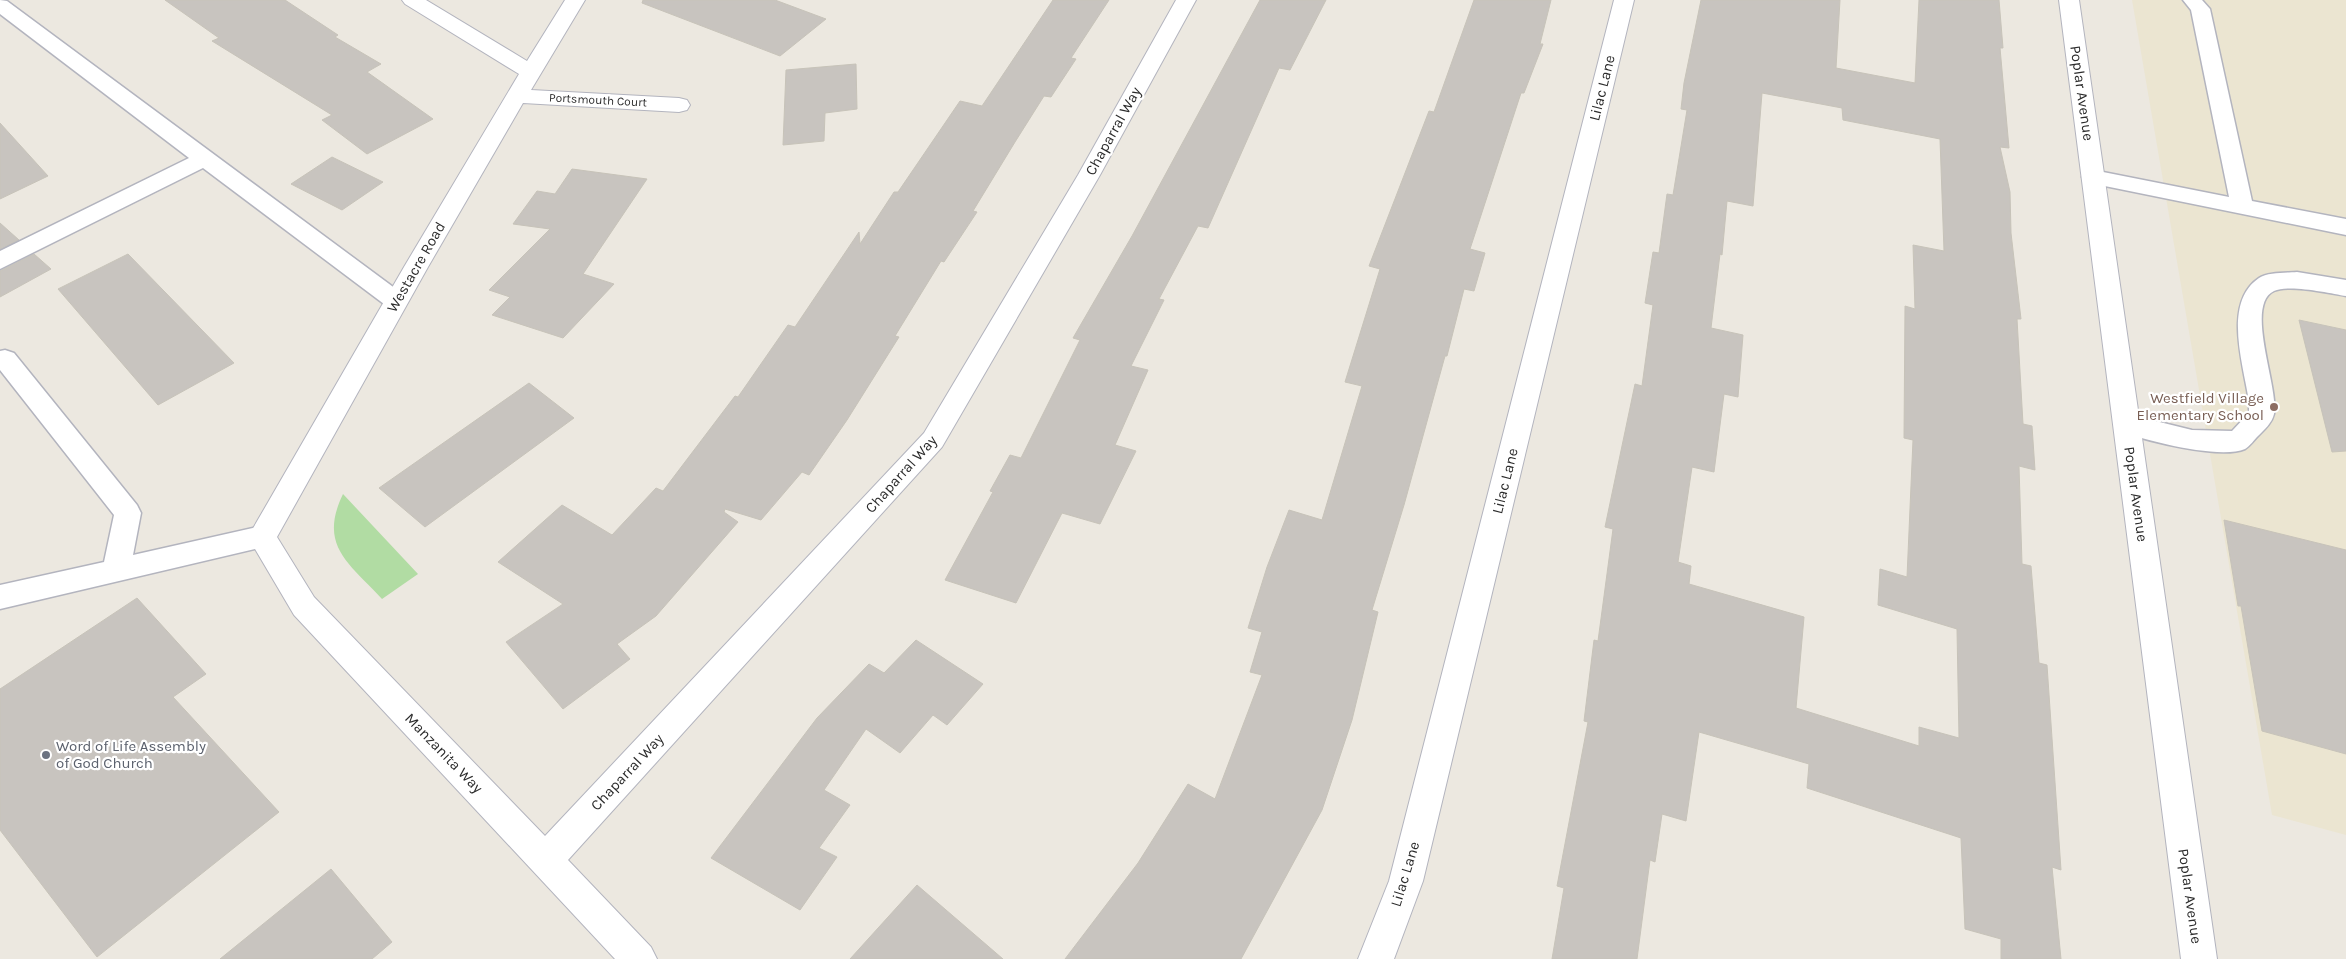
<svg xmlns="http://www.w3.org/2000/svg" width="2346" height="959" font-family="Karla,sans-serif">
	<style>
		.education { fill: #ebe5d1 }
		.green { fill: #b1dca3 }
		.building { fill: #c8c4bf; stroke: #c7c3b9; fill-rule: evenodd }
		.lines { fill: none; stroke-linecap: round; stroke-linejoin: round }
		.service-casing { stroke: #b3b4be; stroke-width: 3 }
		.minor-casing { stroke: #b3b4be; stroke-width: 2 }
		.service { fill: #fff; fill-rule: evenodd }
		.minor { fill: #fff; fill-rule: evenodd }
		.education-dot { fill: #8d6e63; stroke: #fff; stroke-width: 2 }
		.worship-dot { fill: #6b7280; stroke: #fff; stroke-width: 2 }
		.labels { text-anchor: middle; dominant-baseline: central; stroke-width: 4.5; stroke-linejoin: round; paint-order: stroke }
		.far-street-label { font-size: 12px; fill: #2c2c2c; stroke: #fff }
		.street-label { font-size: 15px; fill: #2c2c2c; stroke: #fff }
		.education-label { font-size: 15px; fill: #785e54; stroke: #fff; text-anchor: end }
		.worship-label { font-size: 15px; fill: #5b616d; stroke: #fff; text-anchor: start }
	</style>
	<rect width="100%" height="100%" fill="#ece8e0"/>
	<path class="education" d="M2132,0H2346V835L2272,815Z"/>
	<path class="green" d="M343,494L418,574L382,599C349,563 318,546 343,494Z"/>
	<path class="building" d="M165,0H285L338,35L335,37L381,64L367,72L433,119L367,154L322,120L332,115L212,41L219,38Z
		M643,0H775L826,19L780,56L642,3Z
		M1053,0H1109L1071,58L1076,59L1051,97L1044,96L1015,142L973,211L977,212L944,262L941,261L895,336L899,337L847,420L809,475L802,472L761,520L725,509L724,512L738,522L656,616L617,644L630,659L563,709L506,642L563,604L498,562L562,505L612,535L656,488L663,491L735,396L738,397L788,325L795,327L859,232L860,244L894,192H898L960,101L982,106Z
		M1260,0H1326L1290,70L1279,68L1208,228L1198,226L1159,299L1164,300L1131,366L1148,370L1115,445L1136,451L1100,524L1062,513L1016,603L945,580L993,492L990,491L1010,455L1021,458L1080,340L1073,338L1132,236Z
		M1474,0H1551L1540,44H1543L1524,93H1521L1470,249L1485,253L1474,291L1464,289L1447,356H1445L1404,505L1372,610L1378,612L1352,720L1322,810L1241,959H1065L1138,863L1188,784L1215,799L1262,675L1250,672L1262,632L1248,628L1267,567L1289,510L1322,520L1362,386L1345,382L1380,269L1369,266L1429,111L1434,112Z
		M1701,0H1840L1836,68L1915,83L1919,0H1999L2003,48H2000L2009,148L2000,147L2010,192L2011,233L2021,319H2017L2023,424L2032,426L2035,470L2019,466L2022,564L2031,566L2039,663L2047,665L2061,870L2052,867L2061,959H2001V939L1965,929L1961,838L1807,788L1809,764L1699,732L1686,821L1662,814L1655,862L1650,860L1637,959H1552L1564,888L1557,886L1588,722L1584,721L1594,640L1598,641L1613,529L1605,527L1635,384L1642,386L1653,305L1645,303L1653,252L1659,253L1667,194L1673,195L1687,110L1681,109L1684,83ZM1762,93L1842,108L1843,120L1940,139L1944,251L1913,245L1915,309L1905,306L1904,438L1913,440L1907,577L1880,569L1878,605L1957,629L1959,738L1919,727V746L1796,708L1804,617L1689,584L1691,566L1678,562L1692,467L1714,472L1724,394L1738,397L1743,335L1711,328L1720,254L1722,255L1727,201L1753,206Z
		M856,64L857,109L825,113L824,141L783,145L786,70Z
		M0,123L48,176L0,199Z
		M332,157L383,182L342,210L291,184Z
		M572,169L647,179L583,274L614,284L563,338L492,315L510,297L489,290L550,229L513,224L537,191L555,194Z
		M0,223L19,240L0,249Z
		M34,254L51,269L0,297V271Z
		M128,254L234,363L158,405L58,289Z
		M2299,320L2346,330V451L2332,452Z
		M529,383L574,418L425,527L379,488Z
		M2224,520L2346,550V754L2262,731L2241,606H2238Z
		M137,598L206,674L173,697L279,812L97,957L0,830V689Z
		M916,640L983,684L947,725L933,715L900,753L866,729L824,790L850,805L819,848L837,857L800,910L711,858L817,718L869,664L884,673Z
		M331,869L392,942L372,959H220Z
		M917,885L1003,959H850Z"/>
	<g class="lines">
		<g class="service-casing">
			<path id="service" d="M0,0L7,1L404,295L408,301L404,307L396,309L388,307L203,168L0,269V251L189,158L0,14Z
				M2183,0H2202L2210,9L2252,201L2346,219V235L2085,182L2082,177L2085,172L2093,170L2229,197L2191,10Z
				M2297,272L2346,280V296C2329,293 2289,284 2274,291C2244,305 2279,387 2274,414C2272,423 2264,430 2258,436C2254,440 2250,446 2245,449C2219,460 2145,440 2118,431L2114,424L2118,417L2127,414L2192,430L2232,431L2249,413V402C2244,366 2222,303 2259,278C2268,272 2286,273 2297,272Z
				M5,350L14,353L137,505L141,513L133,555L262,526L272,529L276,537L272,545L0,609V585L104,562L114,515L0,370V351Z"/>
		</g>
		<g class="minor-casing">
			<path id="minor" d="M402,0H426L527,61L565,0H585L531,90L679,98L687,100L690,105L687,110L679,112L523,103L428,267L277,537L314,597L545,836L924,433L1078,175L1176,0H1196L1100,175L942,447L568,860L651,947L657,959H615L294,615L248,537L404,267L519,74L405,4Z
				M1614,0H1634L1423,881L1394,959H1358L1389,881Z
				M2059,0H2079L2217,959H2181Z"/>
		</g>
		<use href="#service" class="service"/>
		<use href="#minor" class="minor"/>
	</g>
	<circle class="education-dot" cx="2274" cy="407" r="5"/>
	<circle class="worship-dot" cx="46" cy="755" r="5"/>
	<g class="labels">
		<g class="far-street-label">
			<text transform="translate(598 100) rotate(3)">Portsmouth Court</text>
		</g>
		<g class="street-label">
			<text transform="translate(1602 88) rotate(-76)">Lilac Lane</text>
			<text transform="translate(2082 93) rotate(82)">Poplar Avenue</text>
			<text transform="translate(1113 131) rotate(-61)">Chaparral Way</text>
			<text transform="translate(416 267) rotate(-60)">Westacre Road</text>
			<text transform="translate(901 474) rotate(-48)">Chaparral Way</text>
			<text transform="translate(1505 481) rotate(-76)">Lilac Lane</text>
			<text transform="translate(2136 494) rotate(82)">Poplar Avenue</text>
			<text transform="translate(444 753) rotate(46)">Manzanita Way</text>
			<text transform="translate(627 772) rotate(-47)">Chaparral Way</text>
			<text transform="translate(1405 874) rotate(-73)">Lilac Lane</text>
			<text transform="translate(2190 896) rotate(82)">Poplar Avenue</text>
		</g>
		<g class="education-label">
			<text x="2264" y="398">Westfield Village<tspan x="2264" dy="17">Elementary School</tspan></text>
		</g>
		<g class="worship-label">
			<text x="56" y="746">Word of Life Assembly<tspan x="56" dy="17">of God Church</tspan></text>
		</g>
	</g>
</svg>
